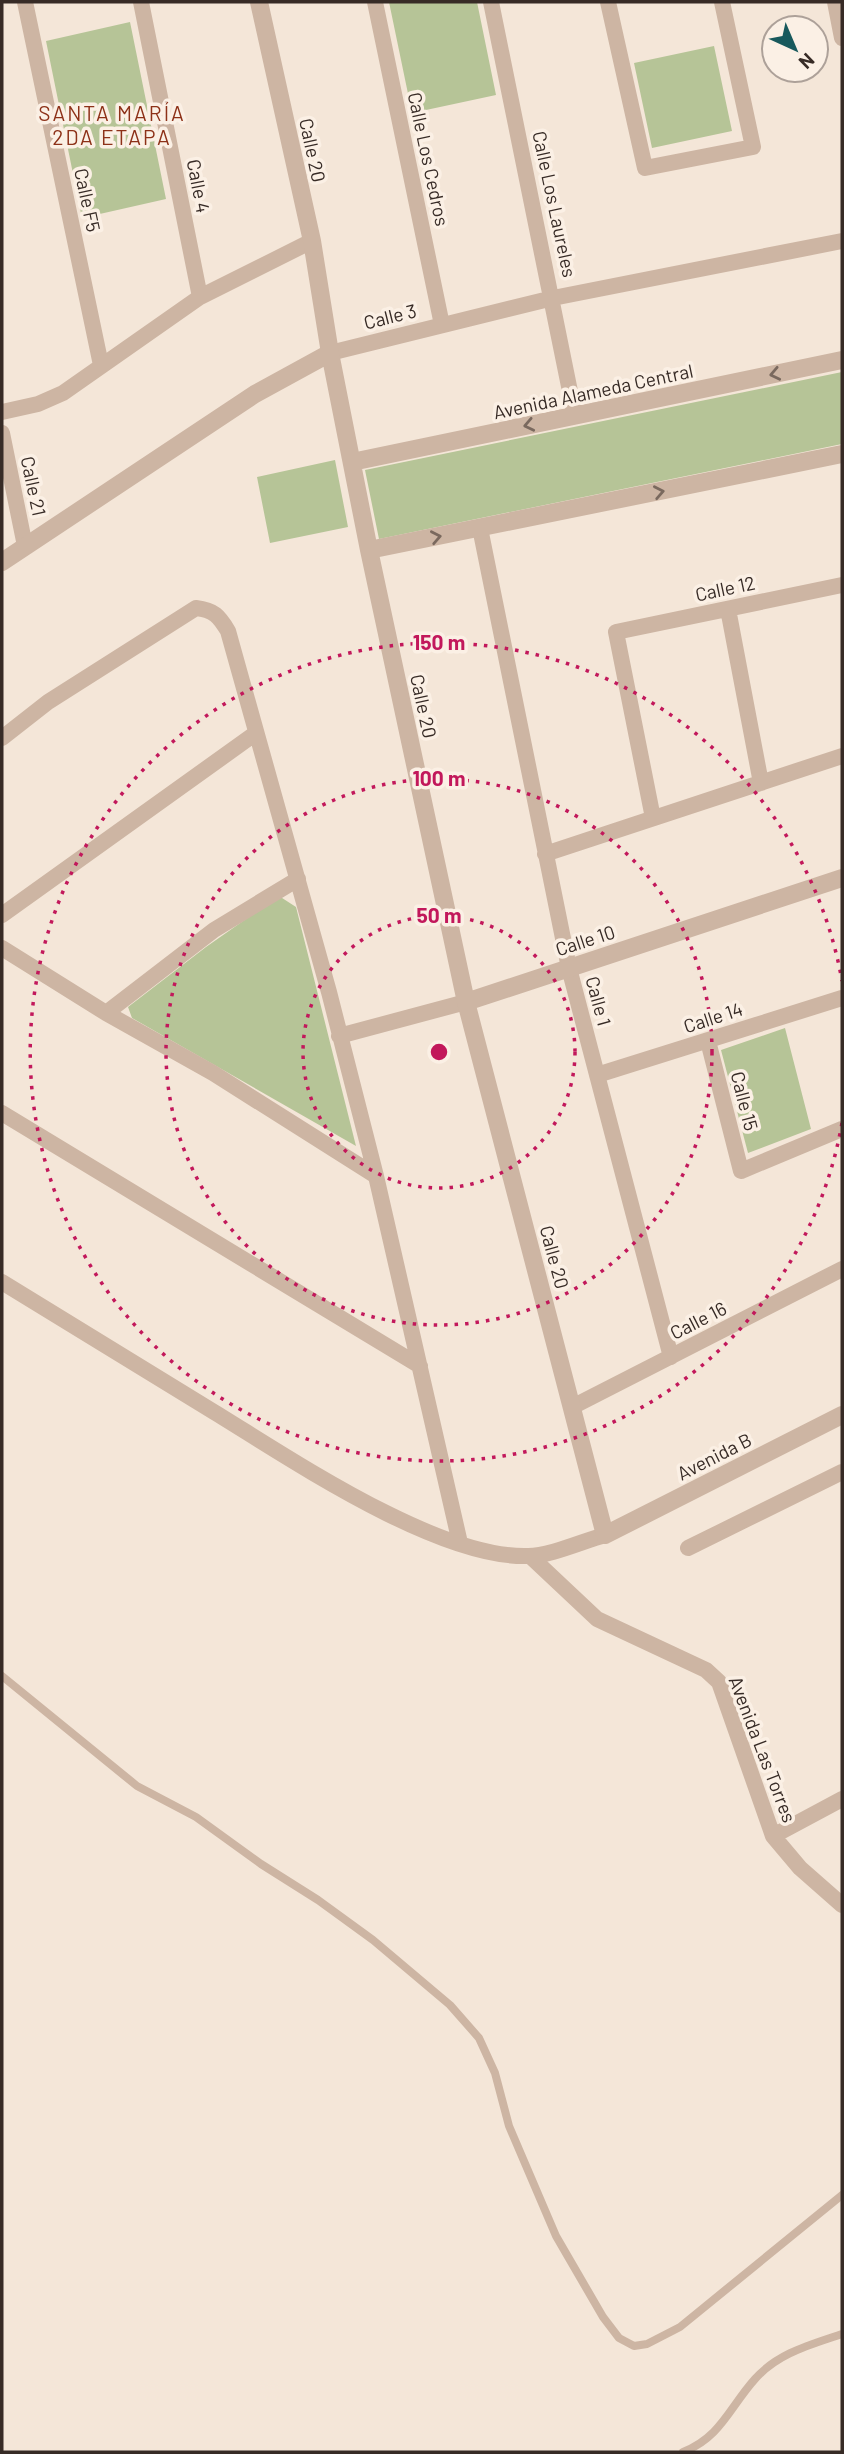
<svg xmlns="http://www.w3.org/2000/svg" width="844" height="2454" font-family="Barlow,sans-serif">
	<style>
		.green { fill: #b6c497 }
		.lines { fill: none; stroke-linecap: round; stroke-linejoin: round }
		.service { stroke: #cdb5a3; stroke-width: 8 }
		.minor { stroke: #cdb5a3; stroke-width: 16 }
		.tertiary { stroke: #cdb5a3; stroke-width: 18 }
		.oneway { stroke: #7a695e }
		.ring { fill: none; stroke: #c2185b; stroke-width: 3.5; stroke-dasharray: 3.5 7 }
		.labels { text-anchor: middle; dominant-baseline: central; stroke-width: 7; stroke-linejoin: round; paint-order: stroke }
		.street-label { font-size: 19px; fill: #372b26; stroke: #fbf0e5 }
		.neighbourhood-label { font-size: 21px; letter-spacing: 2px; fill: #8d3118; stroke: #fbf0e5 }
		.centre { fill: #c2185b; stroke: #fbf0e5; stroke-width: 3.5 }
		.ring-label { font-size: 21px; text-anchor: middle; font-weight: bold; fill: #c2185b; stroke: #fbf0e5; stroke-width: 7; stroke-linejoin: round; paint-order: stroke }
	</style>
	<rect width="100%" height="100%" fill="#f4e6d8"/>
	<path class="green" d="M389,2H477L496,95L412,113Z
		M130,22L166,199L82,218L46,41Z
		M714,46L732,131L652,148L634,63Z
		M842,372V444L379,539L365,470Z
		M335,460L348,527L270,543L257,477Z
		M279,896L296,907L356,1146L132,1018L128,1007L206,947Z
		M785,1028L811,1129L748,1153L721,1050Z"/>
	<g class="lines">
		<path class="service" d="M2,1676L137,1786L196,1817L261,1864L318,1900L373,1940L450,2005L479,2038L495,2073L509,2126L556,2236L603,2317L619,2338L634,2346L647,2344L680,2327L842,2195
			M683,2452C721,2437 729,2408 755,2379C778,2353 810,2345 842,2334"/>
		<path class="minor" d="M25,2L101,365
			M141,2L200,297
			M375,2L442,325
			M491,2L575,416
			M608,2L645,168L753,147L722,2
			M835,2L842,38
			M330,353L553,298L842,241
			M2,412L38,404L63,393L200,297L312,241
			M2,433L25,546
			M480,528L569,968L671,1357
			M728,609L761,783
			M2,738L48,702L196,608C214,610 219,616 228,631L329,992L376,1176L460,1543
			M653,818L616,632L842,585
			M545,854L842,756
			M2,915L256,733
			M2,948L106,1013L213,1073L376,1176
			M106,1013L214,930L298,879
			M339,1036L466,1002
			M708,1041L741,1171L842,1129
			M597,1075L842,998
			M2,1113L420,1366
			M2,1282C72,1325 143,1368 214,1412C291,1459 438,1559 528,1556C550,1556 583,1541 605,1535
			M572,1407L842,1269
			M688,1548L842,1472
			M530,1556L597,1619L706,1670L719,1682L773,1836L800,1868L842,1905
			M773,1836L842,1799"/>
		<path class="tertiary" d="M259,2L312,241L330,353L369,550L466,1002L605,1535L842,1415
			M352,462L842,360
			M369,550L842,454
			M2,562L255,394L330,353
			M466,1002L842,878"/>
	</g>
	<defs><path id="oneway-chevron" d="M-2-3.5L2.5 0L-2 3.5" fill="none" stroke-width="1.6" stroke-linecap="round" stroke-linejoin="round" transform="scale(1.75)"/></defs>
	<g class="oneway">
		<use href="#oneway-chevron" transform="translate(775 374) rotate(168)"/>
		<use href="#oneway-chevron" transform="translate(529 425) rotate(168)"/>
		<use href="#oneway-chevron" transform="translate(659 492) rotate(-11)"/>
		<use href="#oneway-chevron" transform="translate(436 537) rotate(-11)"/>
	</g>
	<g class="ring">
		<circle cx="439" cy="1052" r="136"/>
		<circle cx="439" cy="1052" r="273"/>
		<path d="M842 1123A409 409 0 1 1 842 981"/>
	</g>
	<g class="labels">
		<g class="street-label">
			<text transform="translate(313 150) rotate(78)">Calle 20</text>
			<text transform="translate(429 159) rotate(78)">Calle Los Cedros</text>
			<text transform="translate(199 186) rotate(79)">Calle 4</text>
			<text transform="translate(88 200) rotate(78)">Calle F5</text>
			<text transform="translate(555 204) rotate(78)">Calle Los Laureles</text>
			<text transform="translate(390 316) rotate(-14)">Calle 3</text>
			<text transform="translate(593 391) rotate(-12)">Avenida Alameda Central</text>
			<text transform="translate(34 486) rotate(78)">Calle 21</text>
			<text transform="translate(725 588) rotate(-12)">Calle 12</text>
			<text transform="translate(424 706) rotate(78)">Calle 20</text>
			<text transform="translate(585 940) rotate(-18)">Calle 10</text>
			<text transform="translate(599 1001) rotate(75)">Calle 1</text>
			<text transform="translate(713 1017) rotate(-18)">Calle 14</text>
			<text transform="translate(745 1101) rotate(76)">Calle 15</text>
			<text transform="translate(555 1257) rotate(75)">Calle 20</text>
			<text transform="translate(698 1320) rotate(-27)">Calle 16</text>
			<text transform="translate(714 1456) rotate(-27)">Avenida B</text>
			<text transform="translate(763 1749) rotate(69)">Avenida Las Torres</text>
		</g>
		<g class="neighbourhood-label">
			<text x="112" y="112">SANTA MARÍA<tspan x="112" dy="24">2DA ETAPA</tspan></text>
		</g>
	</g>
	<circle cx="439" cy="1052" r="10" class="centre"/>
	<g class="ring-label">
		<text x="439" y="650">150 m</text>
		<text x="439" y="786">100 m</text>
		<text x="439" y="923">50 m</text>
	</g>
	<rect width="844" height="2454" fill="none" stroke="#372b26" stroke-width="7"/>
	<g transform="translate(795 49) rotate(136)"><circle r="33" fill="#fbf0e5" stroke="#ada199" stroke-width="2"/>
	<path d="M0-5L12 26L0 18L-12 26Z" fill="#18595c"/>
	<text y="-10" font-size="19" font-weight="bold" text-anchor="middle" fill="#372b26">N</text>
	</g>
</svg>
